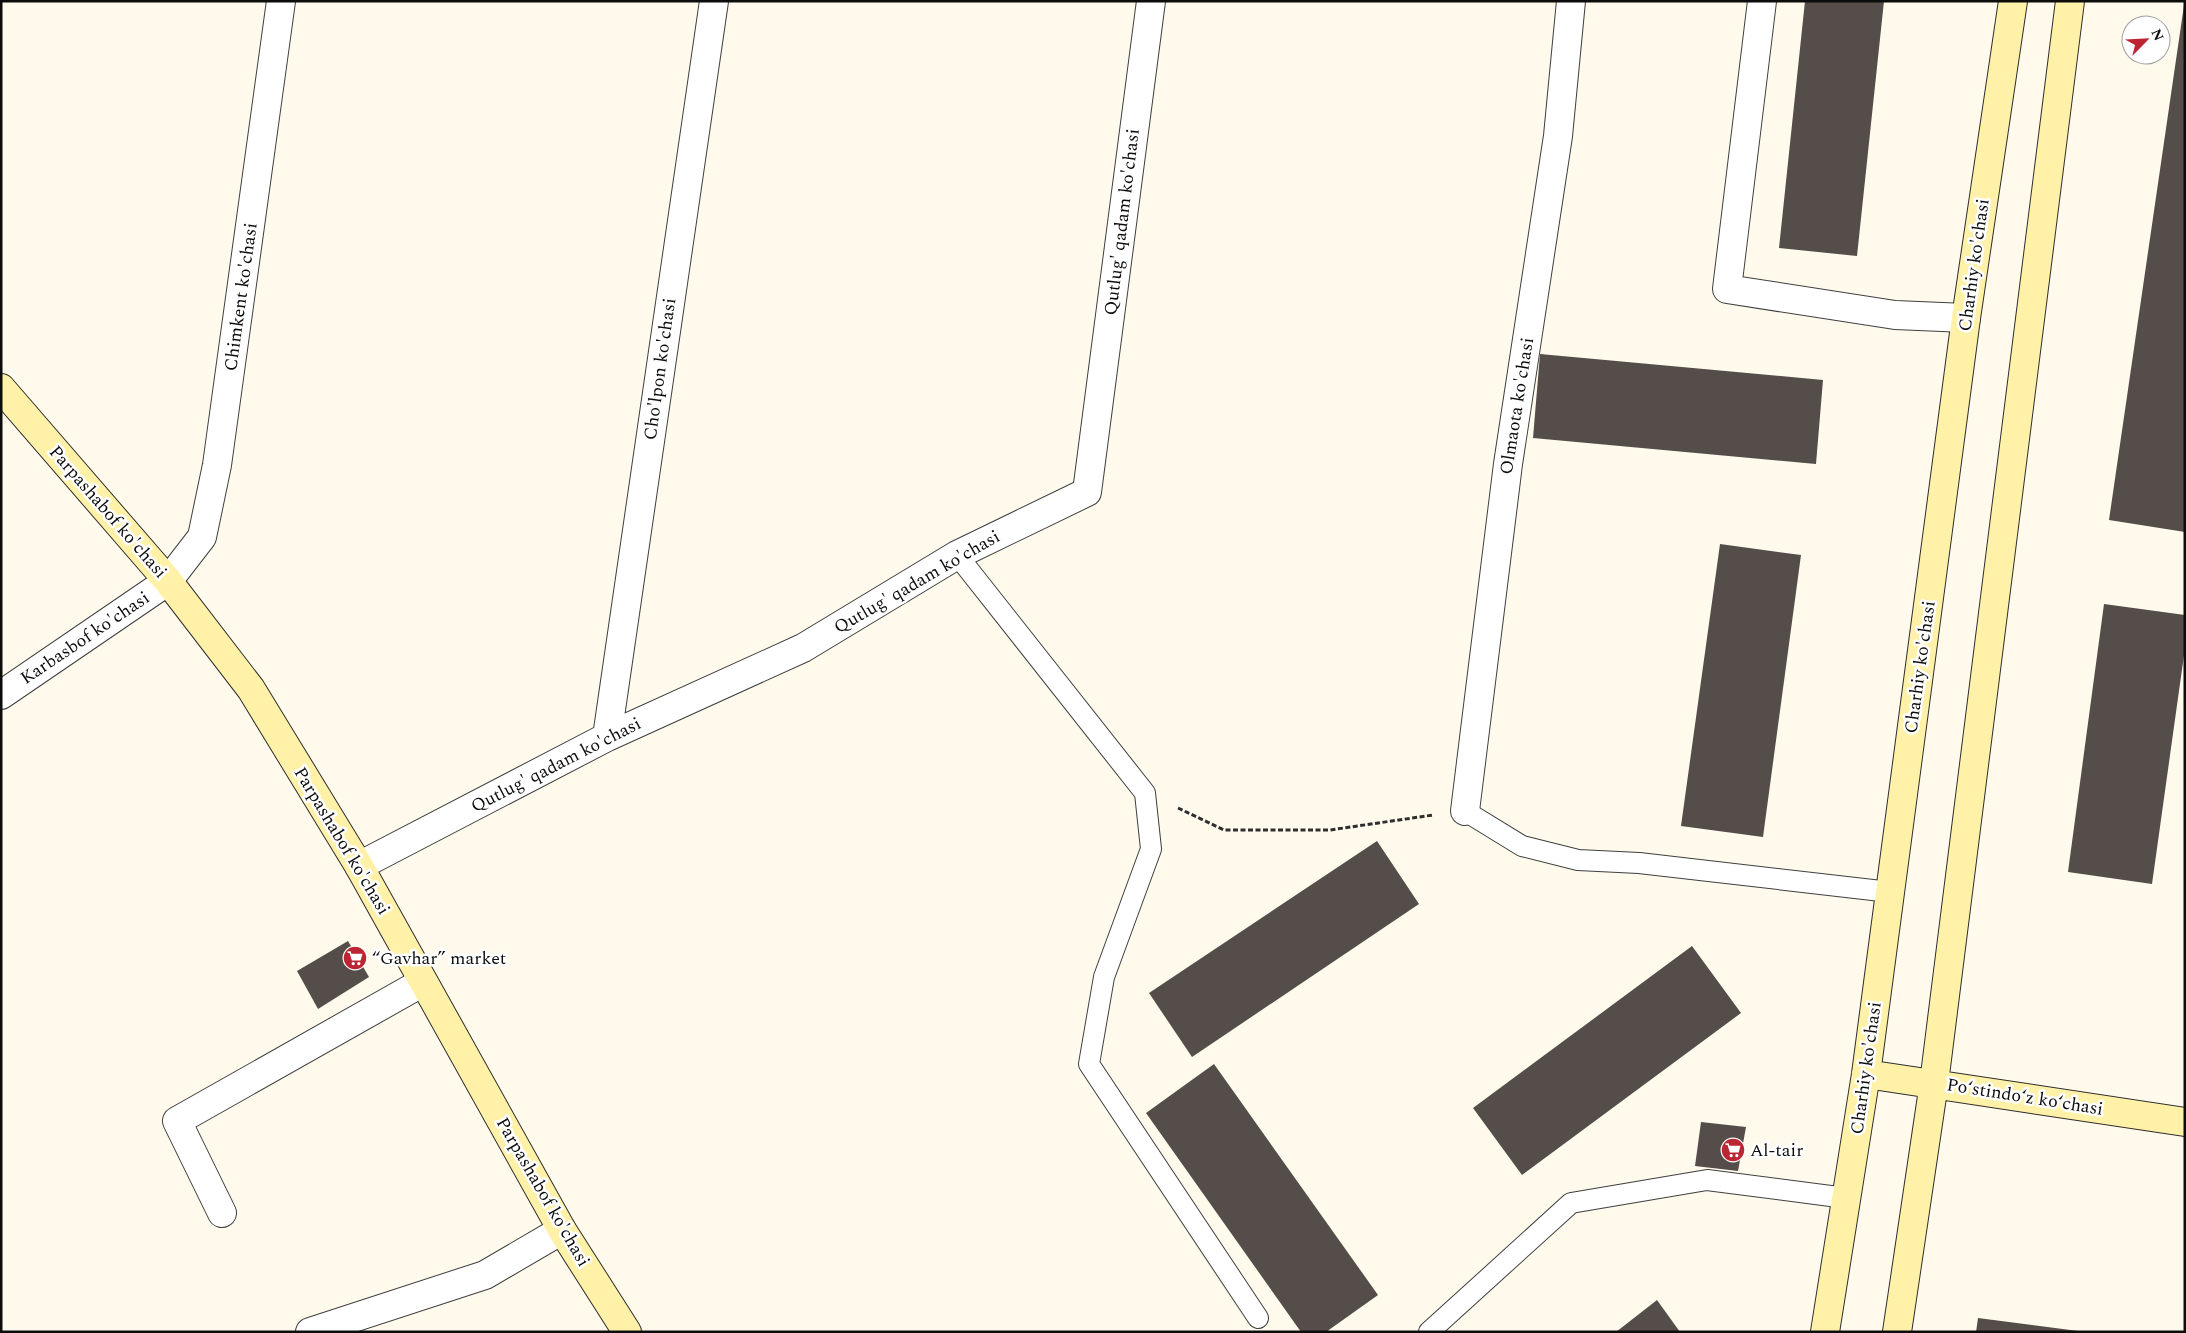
<svg xmlns="http://www.w3.org/2000/svg" width="2186" height="1333" font-family="Spectral,serif">
	<style>
		.building { fill: #554d49 }
		.lines { fill: none; stroke-linecap: round; stroke-linejoin: round }
		.lane-casing { stroke: #3f3f3f; stroke-width: 22 }
		.street-casing { stroke: #3f3f3f; stroke-width: 30 }
		.secondary-casing { stroke: #2e2e2e; stroke-width: 30 }
		.path { stroke: #2e2e2e; stroke-width: 3; stroke-dasharray: 5 2.5; stroke-linecap: butt }
		.lane { stroke: #fff; stroke-width: 20 }
		.street { stroke: #fff; stroke-width: 28 }
		.secondary { stroke: #fff1a7; stroke-width: 28 }
		.labels { text-anchor: middle; dominant-baseline: central; stroke-width: 5; stroke-linejoin: round; paint-order: stroke }
		.street-label { font-size: 18px; fill: #0c0c0c; stroke: #fff }
		.poi-label { font-size: 18px; fill: #0c0c0c; stroke: #fff; text-anchor: start }
	</style>
	<rect width="100%" height="100%" fill="#fffaec"/>
	<path class="building" d="M1805,1H1884L1857,256L1779,248Z
		M2184,5H2185V532L2109,520Z
		M1540,354L1823,380L1816,464L1533,438Z
		M1720,544L1801,555L1763,837L1681,826Z
		M2104,604L2185,615V648L2152,884L2068,872Z
		M1377,841L1419,904L1192,1057L1149,993Z
		M348,941L369,977L318,1009L297,971Z
		M1692,946L1741,1013L1522,1175L1473,1108Z
		M1214,1064L1378,1295L1326,1332H1301L1146,1113Z
		M1701,1122L1746,1127L1738,1171L1695,1166Z
		M1657,1300L1680,1332H1616Z
		M1978,1318L2078,1331V1332H1976Z"/>
	<g class="lines">
		<g class="lane-casing">
			<path id="lane" d="M957,555L1145,793L1151,849L1104,977L1089,1064L1258,1318
				M1465,811L1522,846L1578,860L1639,863L1890,892
				M1429,1332L1571,1203L1707,1180L1846,1198"/>
		</g>
		<g class="street-casing">
			<path id="street" d="M1762,1L1727,289L1895,315L1966,318
				M1,695L168,581L202,537L217,465L281,1
				M607,737L714,1
				M1465,811L1508,464L1558,136L1571,1
				M359,866L607,737L803,648L957,555L1087,492L1151,1
				M222,1213L177,1121L423,982
				M310,1332L485,1275L562,1230"/>
		</g>
		<g class="secondary-casing">
			<path id="secondary" d="M1,388L168,581L251,689L359,866L562,1230L627,1332
				M1866,1074L2185,1122
				M1825,1332L1866,1074L1966,318L2013,1
				M1897,1332L1934,1083L2070,1"/>
		</g>
		<path class="path" d="M1178,808L1224,830H1330L1433,815"/>
		<use href="#lane" class="lane"/>
		<use href="#street" class="street"/>
		<use href="#secondary" class="secondary"/>
	</g>
	<defs>
		<g id="supermarket-disc" transform="scale(1.25)"><circle r="9.5" fill="#bc2532" stroke="#fff"/><path d="M-6-5.5h2.5l.6 2H6L4.5 2H-2.5L-4.4-4H-6ZM-1.5 3.2a1.3 1.3 0 1 0 .1 0ZM3 3.2a1.3 1.3 0 1 0 .1 0Z" fill="#fff"/></g>
	</defs>
	<g fill-rule="evenodd">
		<use href="#supermarket-disc" x="355" y="958"/>
		<use href="#supermarket-disc" x="1733" y="1150"/>
	</g>
	<g class="labels">
		<g class="street-label">
			<text transform="translate(1122 222) rotate(-83)">Qutlug' qadam ko'chasi</text>
			<text transform="translate(1974 265) rotate(-82)">Charhiy ko'chasi</text>
			<text transform="translate(241 297) rotate(-82)">Chimkent ko'chasi</text>
			<text transform="translate(660 369) rotate(-82)">Cho'lpon ko'chasi</text>
			<text transform="translate(1517 406) rotate(-81)">Olmaota ko'chasi</text>
			<text transform="translate(108 512) rotate(49)">Parpashabof ko'chasi</text>
			<text transform="translate(917 582) rotate(-30)">Qutlug' qadam ko'chasi</text>
			<text transform="translate(85 638) rotate(-34)">Karbasbof ko'chasi</text>
			<text transform="translate(1920 667) rotate(-82)">Charhiy ko'chasi</text>
			<text transform="translate(556 765) rotate(-27)">Qutlug' qadam ko'chasi</text>
			<text transform="translate(342 841) rotate(59)">Parpashabof ko'chasi</text>
			<text transform="translate(1866 1068) rotate(-82)">Charhiy ko'chasi</text>
			<text transform="translate(2025 1097) rotate(9)">Poʻstindoʻz koʻchasi</text>
			<text transform="translate(543 1192) rotate(60)">Parpashabof ko'chasi</text>
		</g>
		<g class="poi-label">
			<text x="372" y="958">“Gavhar” market</text>
			<text x="1750" y="1150">Al-tair</text>
		</g>
	</g>
	<rect width="2186" height="1333" fill="none" stroke="#0c0c0c" stroke-width="5"/>
	<g transform="translate(2146 40) rotate(66)"><circle r="24" fill="#ffffff" stroke="#9e9e9e"/>
	<path d="M0-4L9 19L0 12L-9 19Z" fill="#bc2532"/>
	<text y="-8" font-size="14" font-weight="bold" text-anchor="middle" fill="#0c0c0c">N</text>
	</g>
</svg>
